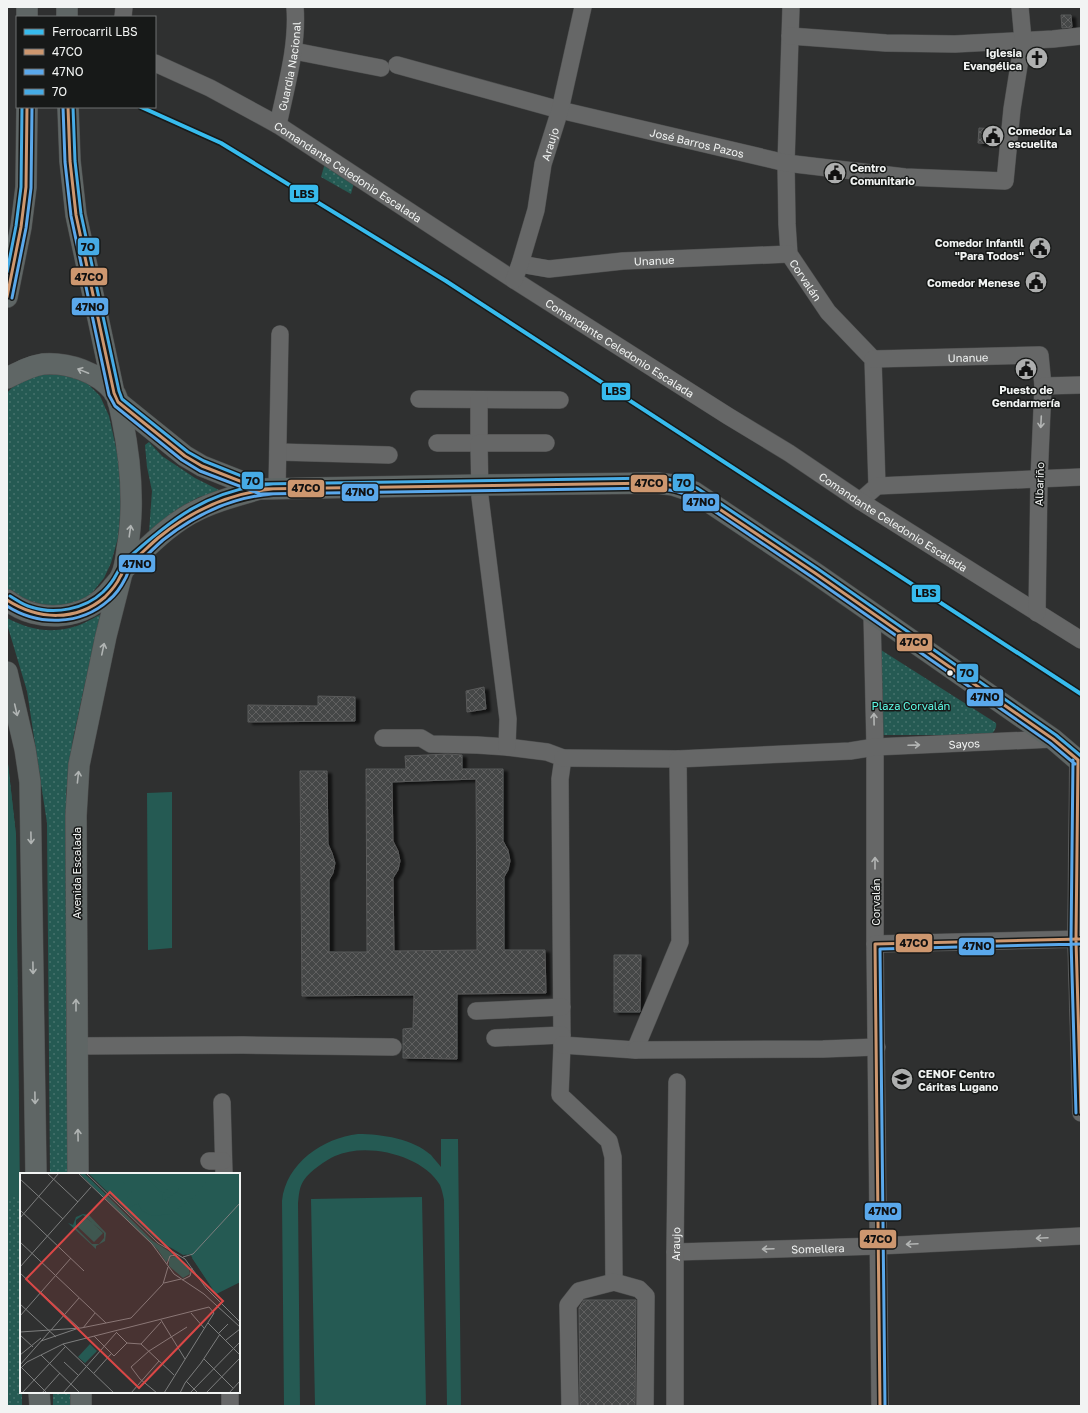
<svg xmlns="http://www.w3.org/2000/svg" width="1088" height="1413" font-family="'Golos Text',sans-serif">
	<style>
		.grass { fill: url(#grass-dots) }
		.pitch { fill: #255a53 }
		.building { fill: url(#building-cross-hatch); stroke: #595a5a; fill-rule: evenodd; filter: url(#shadow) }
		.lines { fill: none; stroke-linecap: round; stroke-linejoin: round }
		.minor-casing { stroke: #4c4d4d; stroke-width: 18 }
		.major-casing { stroke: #4c4d4d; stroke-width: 22 }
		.minor { stroke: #666767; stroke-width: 17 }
		.major { stroke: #5f6665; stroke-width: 21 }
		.bus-1-casing { stroke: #171918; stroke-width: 6 }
		.bus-2-casing { stroke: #171918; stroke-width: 6 }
		.bus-3-casing { stroke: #171918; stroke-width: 6 }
		.bus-1 { stroke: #cd976f; stroke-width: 3 }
		.bus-2 { stroke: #5aa8eb; stroke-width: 3 }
		.bus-3 { stroke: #46abe5; stroke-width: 3 }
		.rail-1-casing { stroke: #171918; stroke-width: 7 }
		.rail-1 { stroke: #37bbed; stroke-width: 4 }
		.oneway { stroke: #b0b4b3 }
		.oneway2 { stroke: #b3b5b4 }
		.bus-dot { fill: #f2f4f3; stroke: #171918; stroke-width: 1.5 }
		.labels { text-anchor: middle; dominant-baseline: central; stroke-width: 3; stroke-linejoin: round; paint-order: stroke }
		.poi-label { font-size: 11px; font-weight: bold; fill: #f2f4f3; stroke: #171918; text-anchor: end }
		.street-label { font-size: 11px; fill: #f2f4f3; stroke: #171918 }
		.park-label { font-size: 11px; fill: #5efce7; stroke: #171918 }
		.inset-road { fill: none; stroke: #7d7e7e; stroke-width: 1 }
		.view { fill: #da4746; fill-opacity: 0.15; stroke: #da4746; stroke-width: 2 }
		.inset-edge { fill: none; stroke: #f2f4f3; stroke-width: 2 }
		.line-badge { stroke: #171918; stroke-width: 1.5 }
		.pale-badge-label { font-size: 11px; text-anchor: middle; font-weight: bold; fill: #111 }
	</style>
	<defs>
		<pattern id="grass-dots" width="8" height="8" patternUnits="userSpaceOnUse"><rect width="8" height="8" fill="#255a53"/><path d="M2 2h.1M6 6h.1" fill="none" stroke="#45726c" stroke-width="1.8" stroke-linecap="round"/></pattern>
		<pattern id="building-cross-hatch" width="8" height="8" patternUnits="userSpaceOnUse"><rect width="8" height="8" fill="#454646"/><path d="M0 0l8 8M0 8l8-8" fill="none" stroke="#606161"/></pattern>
		<filter id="shadow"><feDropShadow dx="4.5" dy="2.5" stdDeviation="1" flood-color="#0009"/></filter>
	</defs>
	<rect width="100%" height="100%" fill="#2f3030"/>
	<path class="grass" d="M327,156L356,175L351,194L321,177Z
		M59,372L72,375L88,384L100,396L109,416L119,461L121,507L118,538L111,563L104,578L91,594L78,603L59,610L20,599L7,588V393C25,373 35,375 59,372Z
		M149,442L162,456L195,478L223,492L199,497L179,508L149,533L152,491L147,467L145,445Z
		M104,613L84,688L73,739L66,794L69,1174H50L47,823L27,691L7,624V618C28,629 49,634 73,627C83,625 94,617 104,613Z
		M881,650L996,723C997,728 994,731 991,735H882Z
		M7,755L16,835L21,1392H22V1406H7Z
		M53,1392H71V1406H53Z"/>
	<path class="pitch" d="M7,755L16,835L20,1198L7,1194Z
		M172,792V948L148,950L147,793Z
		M358,1134C382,1134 413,1139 431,1155C434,1159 438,1163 441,1167V1139H458L461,1406H447L444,1200C443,1195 442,1190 440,1185C422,1155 367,1142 335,1156C326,1160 310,1171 304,1180C299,1187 299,1195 298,1203L300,1406H284L282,1201C286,1163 323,1138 358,1134Z
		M422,1197L426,1406H315L311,1199Z"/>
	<path class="building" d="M1061,15H1071L1072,27L1062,28Z
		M979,128L1000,129L999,144L978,143Z
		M484,687L486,709L467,712L466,691Z
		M318,696L355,697V721L248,722V705L318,706Z
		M448,754L462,755V769H503V841L508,850L510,861L508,870L504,877V950H545L546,993L457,994V1059L403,1058V1029L413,1028L414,995L302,996L300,771H327L328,844L332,853L335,863L333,873L329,880V952H367L366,769H406L405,756ZM476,779L477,950L394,951L393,878L398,870L400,861L398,851L393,841L392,782Z
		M614,955H641L640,1012H614Z
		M584,1300H636L635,1406H580L579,1308Z"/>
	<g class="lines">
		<g class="minor-casing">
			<g id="minor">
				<path id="s1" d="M791,7L786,163L787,224L789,254L828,312L873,359L877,486L860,501"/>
				<path d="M123,17L124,7"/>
				<path d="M790,36L886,43L955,44L1053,39L1081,36"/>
				<path d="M294,51L381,68"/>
				<path id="s2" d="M155,63L210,88L278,125L514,280L728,416L789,453L860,501L1081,640"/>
				<path id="s3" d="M397,65L560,110L786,163L905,177L1005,181L1012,109L1023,40L1020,7"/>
				<path id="s4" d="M278,125C286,86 298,47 295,7"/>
				<path id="s5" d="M520,264L549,269L623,261L789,254"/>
				<path id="s6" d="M514,280L520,264L536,210L543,164L560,110L583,7"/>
				<path id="s7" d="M873,359L1040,355L1043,386L1039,479L1037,613"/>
				<path d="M1043,386L1081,385"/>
				<path d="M419,399L560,400"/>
				<path d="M437,443H479V400"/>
				<path d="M278,452L389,455"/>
				<path d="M877,486L1081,477"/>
				<path d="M277,489L280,334"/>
				<path d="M872,614L875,747V944L880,1406"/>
				<path d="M383,738H421L431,744L477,745L507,747L547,752L563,758L560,779L562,1045L560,1095L609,1141L613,1157L614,1282"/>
				<path d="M507,747L508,719L480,497L479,443H546"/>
				<path d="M563,758L678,759"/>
				<path d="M1081,759L1078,760L1076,940L1081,1113"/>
				<path d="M875,944L1081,939"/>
				<path d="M476,1011L562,1007"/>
				<path d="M495,1038L562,1035"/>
				<path id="s8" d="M562,1045L635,1050L680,942L678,759L850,751L875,747L1053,739"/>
				<path d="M76,1046L243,1045L393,1047"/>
				<path d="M635,1050L823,1049L877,1047"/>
				<path d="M222,1102L224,1174"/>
				<path d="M209,1161H223"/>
				<path id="s9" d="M675,1252L879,1246L1081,1236"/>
				<path d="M230,1392V1406"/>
				<path d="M570,1406L568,1305L579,1291L614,1282L639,1289L646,1296L645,1406"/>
				<path id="s10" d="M675,1406V1252L677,1082"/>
			</g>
		</g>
		<g class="major-casing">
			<path id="major" d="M27,7V17
				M67,7V17
				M68,107L70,161L76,215L114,393
				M7,297L21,227L26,187L27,107
				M7,378C19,372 30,366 43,364C68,362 98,372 114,392C119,399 120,410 122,418C131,462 135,506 127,550C126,558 125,568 121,576C119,581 115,584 112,588C87,620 39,625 7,600
				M118,402L185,456L202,466L260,489
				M124,569C147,548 170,523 198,510C218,500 239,495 260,489L479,485L657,483L673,485L694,492L815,573L1053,739L1081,763
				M7,672L25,749L30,782L36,1174
				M78,1174L76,816L79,765L106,636L121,577
				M39,1392L40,1406
				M81,1392V1406"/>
		</g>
		<use href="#minor" class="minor"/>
		<use href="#major" class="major"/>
		<g class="bus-1-casing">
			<path id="bus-1" d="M68,107L70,161L76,215L114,393L118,402L185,456L202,466L260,489L657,483L676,486L694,492L815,573L1053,739L1078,760
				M7,297L21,227L26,187L27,107
				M7,600C38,620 76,622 105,597C111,591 117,584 120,577C122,575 122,572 124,569C127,565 131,562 135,559C143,552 150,545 158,538C191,511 229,493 273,489
				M1078,760L1076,940L1081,1113
				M880,1406L875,944L1081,939"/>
		</g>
		<g class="bus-2-casing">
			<path id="bus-2" d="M63,107L65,162L71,216L109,395L115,406L182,460L200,471L260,494L657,488L675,491L692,496L812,577L1050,743L1075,764
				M12,298L26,228L31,188L32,107
				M7,606C38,626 80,626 109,600C115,595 121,587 125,579C127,576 127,573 129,571C132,567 137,564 141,561C148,554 155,547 163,540C196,514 232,497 273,494
				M1073,760L1071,940L1076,1113
				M885,1406L880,949L1081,944"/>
		</g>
		<g class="bus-3-casing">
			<path id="bus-3" d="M73,107L75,161L81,214L119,391L122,399L188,452L204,461L261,484L657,478C671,479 684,482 697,488L818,569L1056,735L1081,756
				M7,272L16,226L21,187L22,107
				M10,596C17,600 23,605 31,607C55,615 85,609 103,592C108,587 113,581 116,575C119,570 120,566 124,562C170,520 208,489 273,484"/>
		</g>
		<use href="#bus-1" class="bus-1"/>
		<use href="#bus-2" class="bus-2"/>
		<use href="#bus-3" class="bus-3"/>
		<g class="rail-1-casing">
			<path id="rail-1" d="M141,107L221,143L446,281L1081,694"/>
		</g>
		<use href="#rail-1" class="rail-1"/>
	</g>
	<defs><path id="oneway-shaft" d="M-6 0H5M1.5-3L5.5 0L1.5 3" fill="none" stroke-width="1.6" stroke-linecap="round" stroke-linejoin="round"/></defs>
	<g class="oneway">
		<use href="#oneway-shaft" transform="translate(83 371) rotate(-158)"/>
		<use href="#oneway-shaft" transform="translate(130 531) rotate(-82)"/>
		<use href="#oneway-shaft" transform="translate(103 649) rotate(-78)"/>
		<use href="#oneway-shaft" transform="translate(16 710) rotate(77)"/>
		<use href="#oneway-shaft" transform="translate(78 777) rotate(-84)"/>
		<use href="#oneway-shaft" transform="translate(31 838) rotate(89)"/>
		<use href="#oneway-shaft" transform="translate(33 968) rotate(89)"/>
		<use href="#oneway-shaft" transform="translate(76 1005) rotate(-90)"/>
		<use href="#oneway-shaft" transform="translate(35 1098) rotate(89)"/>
		<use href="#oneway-shaft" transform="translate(78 1135) rotate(-91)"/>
	</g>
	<g class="oneway2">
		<use href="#oneway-shaft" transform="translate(1041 422) rotate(93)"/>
		<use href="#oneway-shaft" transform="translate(874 719) rotate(-91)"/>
		<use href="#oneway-shaft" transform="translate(914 745) rotate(-2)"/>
		<use href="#oneway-shaft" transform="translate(875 863) rotate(-90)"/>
		<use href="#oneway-shaft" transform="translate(1042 1238) rotate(177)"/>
		<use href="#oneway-shaft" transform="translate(912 1244) rotate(177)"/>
		<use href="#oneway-shaft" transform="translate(768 1249) rotate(178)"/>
	</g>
	<defs>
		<g id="church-disc" transform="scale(1.15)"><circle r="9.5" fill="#aeafaf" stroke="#171918"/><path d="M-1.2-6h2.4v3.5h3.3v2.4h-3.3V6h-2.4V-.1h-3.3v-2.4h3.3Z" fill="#111"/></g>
		<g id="civic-disc" transform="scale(1.15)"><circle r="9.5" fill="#aeafaf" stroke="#171918"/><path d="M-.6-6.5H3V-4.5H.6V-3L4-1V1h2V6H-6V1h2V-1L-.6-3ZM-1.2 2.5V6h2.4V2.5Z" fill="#111"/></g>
		<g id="school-disc" transform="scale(1.15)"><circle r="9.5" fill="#aeafaf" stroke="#171918"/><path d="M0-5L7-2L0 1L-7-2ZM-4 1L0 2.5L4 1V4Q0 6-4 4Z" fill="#111"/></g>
	</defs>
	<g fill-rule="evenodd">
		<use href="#church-disc" x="1037" y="58"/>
		<use href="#civic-disc" x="993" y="136"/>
		<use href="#civic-disc" x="835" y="173"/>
		<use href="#civic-disc" x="1040" y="248"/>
		<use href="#civic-disc" x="1036" y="282"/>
		<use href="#civic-disc" x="1026" y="369"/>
		<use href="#school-disc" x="902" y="1079"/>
	</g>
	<circle class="bus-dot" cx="950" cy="673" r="3.5"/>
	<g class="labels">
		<g class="poi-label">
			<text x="1022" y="52">Iglesia<tspan x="1022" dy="13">Evangélica</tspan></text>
			<text x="1008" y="130" text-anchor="start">Comedor La<tspan x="1008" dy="13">escuelita</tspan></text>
			<text x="850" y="167" text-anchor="start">Centro<tspan x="850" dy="13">Comunitario</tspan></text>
			<text x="1024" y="242">Comedor Infantil<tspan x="1024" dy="13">"Para Todos"</tspan></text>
			<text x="1020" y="282">Comedor Menese</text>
			<text x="1026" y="389" text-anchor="middle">Puesto de<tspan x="1026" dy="13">Gendarmería</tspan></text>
			<text x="918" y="1073" text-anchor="start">CENOF Centro<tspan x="918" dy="13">Cáritas Lugano</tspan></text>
		</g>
		<g class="street-label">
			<text stroke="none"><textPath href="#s4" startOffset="60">Guardia Nacional</textPath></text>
			<text stroke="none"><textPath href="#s3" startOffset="310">José Barros Pazos</textPath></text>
			<text stroke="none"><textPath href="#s6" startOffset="141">Araujo</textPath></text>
			<text stroke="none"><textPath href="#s2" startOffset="222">Comandante Celedonio Escalada</textPath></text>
			<text stroke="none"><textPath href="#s5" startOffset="135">Unanue</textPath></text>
			<text stroke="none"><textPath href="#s1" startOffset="278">Corvalán</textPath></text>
			<text stroke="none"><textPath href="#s2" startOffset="546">Comandante Celedonio Escalada</textPath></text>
			<text stroke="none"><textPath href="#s7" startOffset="95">Unanue</textPath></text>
			<text transform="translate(1039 484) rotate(-88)">Albariño</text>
			<text stroke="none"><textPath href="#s2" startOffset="870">Comandante Celedonio Escalada</textPath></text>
			<text stroke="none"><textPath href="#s8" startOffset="660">Sayos</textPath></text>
			<text transform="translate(76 873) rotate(-90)">Avenida Escalada</text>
			<text transform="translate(875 902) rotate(-90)">Corvalán</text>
			<text stroke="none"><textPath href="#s10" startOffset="162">Araujo</textPath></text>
			<text stroke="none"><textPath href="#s9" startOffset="143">Somellera</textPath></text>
		</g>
		<g class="park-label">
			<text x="911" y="705">Plaza Corvalán</text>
		</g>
	</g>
	<g transform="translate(20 1173)">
		<rect width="220" height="220" fill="#2f3030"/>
		<path d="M59,0H64L133,68L153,81L146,89L138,77ZM68,0H220V109L196,121L170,81L163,82L135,65ZM155,83L168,92L170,101L163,105L149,93V85Z" fill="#255a53"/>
		<path d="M83,0H95L112,19L103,30L78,7L90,11ZM154,11L159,15L157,19L143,28L142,21Z" fill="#255a53"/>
		<path d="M122,0H159L141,19Z" fill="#255a53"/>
		<path d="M193,0H220V26L168,82L143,71L105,37L118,30L122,38L133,43L150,41L175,23ZM220,33V109L196,121L172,85ZM63,41L69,42L86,60L85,68L76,73V76L48,50L53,52L56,44ZM63,42L84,60V65L79,71H72L56,55V47ZM66,44L83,60L74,69L57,53ZM70,171L77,178L65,190L58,184Z" fill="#255a53" fill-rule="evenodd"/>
		<path class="inset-road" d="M27,0L58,29M58,0L132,71L154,101L184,121L220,154M66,0L138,70L165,86L186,115L220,149M0,6L43,46M0,37L64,98M0,45L39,0M0,69L86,150M163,84L173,81L220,30M147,91L150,83L157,82M0,94L71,14M0,100L59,155L21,168M162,107L170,103L172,95M144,110L161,106M0,131L36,164M171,140L184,155M0,143L51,85M141,147L165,186M188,150L220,182M63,155L75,140M31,157L59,125M0,159L61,155L111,145L143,111L148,94M96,159L107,170L121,171L154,202M199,160L208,151M0,162L13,174M74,163L94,183L107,170M206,167L220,156M43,171L94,220M121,171L141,149M0,182L21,165M21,182L60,220M184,186L213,215M44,189L58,202M0,192L30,158M1,194L27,220M0,196L7,189L43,171L189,134L194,140L144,220M74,200L91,181M166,208L178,220M2,220L45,174M22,220L40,200M43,220L96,160M111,220L139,188M137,220L120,206L111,194L129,178L167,154M160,220L165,210L181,190L200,161M170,220L220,169M186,220L220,185M209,220L220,208"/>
		<path class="view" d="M90,19L203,128L119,215L6,106Z"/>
		<rect width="220" height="220" class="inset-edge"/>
	</g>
	<g class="line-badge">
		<rect x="289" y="184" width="30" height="19" rx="4" fill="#37bbed"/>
		<rect x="77" y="237" width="23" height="19" rx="4" fill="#46abe5"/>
		<rect x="70" y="267" width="38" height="19" rx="4" fill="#cd976f"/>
		<rect x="71" y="297" width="38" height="19" rx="4" fill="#5aa8eb"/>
		<rect x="601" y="382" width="30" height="19" rx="4" fill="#37bbed"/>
		<rect x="241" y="471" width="23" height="19" rx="4" fill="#46abe5"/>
		<rect x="672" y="473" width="23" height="19" rx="4" fill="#46abe5"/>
		<rect x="630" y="474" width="38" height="19" rx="4" fill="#cd976f"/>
		<rect x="287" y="479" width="38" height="19" rx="4" fill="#cd976f"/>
		<rect x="341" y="483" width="38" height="19" rx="4" fill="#5aa8eb"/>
		<rect x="682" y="493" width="38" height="19" rx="4" fill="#5aa8eb"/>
		<rect x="118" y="554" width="38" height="19" rx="4" fill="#5aa8eb"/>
		<rect x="911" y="584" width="30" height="19" rx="4" fill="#37bbed"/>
		<rect x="896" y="633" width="37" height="19" rx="4" fill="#cd976f"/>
		<rect x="956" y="663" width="23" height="20" rx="4" fill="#46abe5"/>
		<rect x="966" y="688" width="38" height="19" rx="4" fill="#5aa8eb"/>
		<rect x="895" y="933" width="38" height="20" rx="4" fill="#cd976f"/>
		<rect x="958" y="937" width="37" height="19" rx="4" fill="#5aa8eb"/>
		<rect x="864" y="1202" width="38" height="19" rx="4" fill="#5aa8eb"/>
		<rect x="859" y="1229" width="38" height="20" rx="4" fill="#cd976f"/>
	</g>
	<g class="pale-badge-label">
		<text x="304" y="198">LBS</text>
		<text x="88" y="251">7O</text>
		<text x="89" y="281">47CO</text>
		<text x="90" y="311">47NO</text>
		<text x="616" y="395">LBS</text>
		<text x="253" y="485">7O</text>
		<text x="684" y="487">7O</text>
		<text x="649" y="487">47CO</text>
		<text x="306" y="492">47CO</text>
		<text x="360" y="496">47NO</text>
		<text x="701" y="506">47NO</text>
		<text x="137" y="568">47NO</text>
		<text x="926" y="597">LBS</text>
		<text x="914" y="646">47CO</text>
		<text x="967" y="677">7O</text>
		<text x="985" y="701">47NO</text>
		<text x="914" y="947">47CO</text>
		<text x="977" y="950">47NO</text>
		<text x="883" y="1215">47NO</text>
		<text x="878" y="1243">47CO</text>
	</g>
	<rect width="1088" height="1413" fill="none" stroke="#f2f4f3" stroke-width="16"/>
	<rect x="16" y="16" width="140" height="92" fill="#171918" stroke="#6f7170"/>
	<rect x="24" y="29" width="20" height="6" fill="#37bbed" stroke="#6f7170"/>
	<text x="52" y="36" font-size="12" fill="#f2f4f3">Ferrocarril LBS</text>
	<rect x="24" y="49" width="20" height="6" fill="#cd976f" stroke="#6f7170"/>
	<text x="52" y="56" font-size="12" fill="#f2f4f3">47CO</text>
	<rect x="24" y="69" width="20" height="6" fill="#5aa8eb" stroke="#6f7170"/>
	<text x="52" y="76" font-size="12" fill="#f2f4f3">47NO</text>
	<rect x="24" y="89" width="20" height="6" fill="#46abe5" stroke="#6f7170"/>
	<text x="52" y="96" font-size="12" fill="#f2f4f3">7O</text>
</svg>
